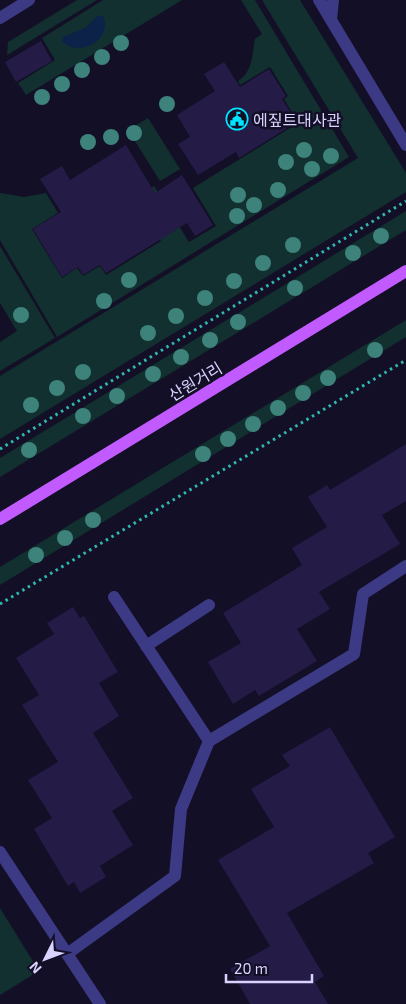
<svg xmlns="http://www.w3.org/2000/svg" width="406" height="1004" font-family="'Exo 2','Noto Sans KR',sans-serif">
	<style>
		.green { fill: #12302f }
		.water { fill: #0c2248 }
		.building { fill: #241b47 }
		.lines { fill: none; stroke-linecap: round; stroke-linejoin: round }
		.path { stroke: #2fb8b0; stroke-width: 3; stroke-dasharray: 2.5 4; stroke-linecap: butt }
		.minor { stroke: #3d3a85; stroke-width: 12 }
		.major { stroke: #c25bff; stroke-width: 12 }
		.tree { fill: #3d827b }
		.labels { text-anchor: middle; dominant-baseline: central; stroke-width: 5; stroke-linejoin: round; paint-order: stroke }
		.poi-label { font-size: 16px; fill: #d9d4ff; stroke: #130f26; text-anchor: start }
		.street-label { font-size: 16px; fill: #d9d4ff; stroke: #130f26 }
	</style>
	<rect width="100%" height="100%" fill="#130f26"/>
	<path class="green" d="M77,0H97L7,55L8,42Z
		M103,0H182L26,95L18,83L55,60L42,38Z
		M241,0H255L349,157L57,337L0,240V193L24,197L46,193L58,213L32,229L62,278L77,268L83,276L100,266L106,275L161,241L134,198L154,186L189,242L216,226L193,188L298,123L284,99L288,96L270,67L240,85L238,81C253,72 252,54 255,39L262,34Z
		M262,0H300L406,173V192L0,439V376L358,158Z
		M148,118L180,169L160,181L128,130Z
		M406,211V230L0,477V458Z
		M0,246L55,338L0,371V342L17,331L0,303Z
		M406,320V337L0,585V567Z
		M0,908L39,971L0,995Z"/>
	<path class="water" d="M98,15L104,17C105,23 106,28 103,33C96,49 73,53 62,41L63,37L85,28Z"/>
	<path class="building" d="M41,41L52,61L16,82L5,62Z
		M224,62L240,87L269,69L286,96L282,99L297,122L239,158L236,152L198,175L178,144L190,137L177,115L215,91L204,74Z
		M126,145L155,193L182,175L213,225L195,236L187,223L106,273L100,265L83,275L78,267L62,277L33,229L61,212L40,179L62,166L70,180Z
		M406,444V501L382,515L400,544L319,592L330,609L297,629L317,661L259,696L255,690L233,704L208,662L241,643L223,613L302,565L292,548L327,527L308,497L327,485L330,490Z
		M73,607L80,618L84,616L118,672L99,683L119,716L93,733L133,798L112,811L133,845L100,866L106,877L80,893L74,882L68,886L34,829L52,818L28,780L58,762L22,705L39,695L16,658L54,634L47,623Z
		M330,727L395,837L368,853L374,863L287,913L324,976L315,982L328,1004H250L230,969L270,946L218,860L274,827L251,789L290,766L282,755Z"/>
	<g class="lines">
		<path class="path" d="M0,449L406,201
			M0,604L406,360"/>
		<path class="minor" d="M319,0L406,145
			M0,18L29,0
			M331,20L333,0
			M146,646L209,605
			M209,741L354,654L363,594L406,566
			M0,852L100,1004
			M67,954L175,876L181,809L209,741L114,597"/>
		<path class="major" d="M0,519L406,271"/>
	</g>
	<g class="tree">
		<circle cx="121" cy="43" r="8"/>
		<circle cx="102" cy="57" r="8"/>
		<circle cx="82" cy="70" r="8"/>
		<circle cx="62" cy="84" r="8"/>
		<circle cx="42" cy="97" r="8"/>
		<circle cx="167" cy="104" r="8"/>
		<circle cx="134" cy="133" r="8"/>
		<circle cx="111" cy="137" r="8"/>
		<circle cx="88" cy="142" r="8"/>
		<circle cx="304" cy="150" r="8"/>
		<circle cx="331" cy="156" r="8"/>
		<circle cx="286" cy="162" r="8"/>
		<circle cx="312" cy="169" r="8"/>
		<circle cx="278" cy="190" r="8"/>
		<circle cx="238" cy="195" r="8"/>
		<circle cx="254" cy="205" r="8"/>
		<circle cx="237" cy="216" r="8"/>
		<circle cx="381" cy="236" r="8"/>
		<circle cx="293" cy="245" r="8"/>
		<circle cx="353" cy="253" r="8"/>
		<circle cx="263" cy="263" r="8"/>
		<circle cx="129" cy="280" r="8"/>
		<circle cx="234" cy="281" r="8"/>
		<circle cx="295" cy="288" r="8"/>
		<circle cx="205" cy="298" r="8"/>
		<circle cx="104" cy="301" r="8"/>
		<circle cx="21" cy="315" r="8"/>
		<circle cx="176" cy="316" r="8"/>
		<circle cx="238" cy="322" r="8"/>
		<circle cx="148" cy="333" r="8"/>
		<circle cx="210" cy="340" r="8"/>
		<circle cx="375" cy="350" r="8"/>
		<circle cx="181" cy="357" r="8"/>
		<circle cx="83" cy="372" r="8"/>
		<circle cx="153" cy="374" r="8"/>
		<circle cx="328" cy="378" r="8"/>
		<circle cx="57" cy="388" r="8"/>
		<circle cx="303" cy="393" r="8"/>
		<circle cx="117" cy="396" r="8"/>
		<circle cx="31" cy="405" r="8"/>
		<circle cx="278" cy="408" r="8"/>
		<circle cx="83" cy="416" r="8"/>
		<circle cx="253" cy="424" r="8"/>
		<circle cx="228" cy="439" r="8"/>
		<circle cx="29" cy="450" r="8"/>
		<circle cx="203" cy="454" r="8"/>
		<circle cx="93" cy="520" r="8"/>
		<circle cx="65" cy="538" r="8"/>
		<circle cx="36" cy="555" r="8"/>
	</g>
	<defs>
		<g id="civic-ring" transform="scale(1.125)"><circle r="9.5" fill="#130f26" stroke="#00e5ff" stroke-width="1.5"/><path d="M-.6-6.5H3V-4.5H.6V-3L4-1V1h2V6H-6V1h2V-1L-.6-3ZM-1.2 2.5V6h2.4V2.5Z" fill="#00e5ff"/></g>
	</defs>
	<g fill-rule="evenodd">
		<use href="#civic-ring" x="237" y="119"/>
	</g>
	<g class="labels">
		<g class="poi-label">
			<text x="253" y="119">에짚트대사관</text>
		</g>
		<g class="street-label">
			<text transform="translate(195 381) rotate(-31)">산원거리</text>
		</g>
	</g>
	<g transform="translate(45 959) rotate(228)" stroke="#130f26" stroke-width="4" paint-order="stroke">
	<path d="M0-4L9 19L0 12L-9 19Z" fill="#d9d4ff"/>
	<text y="-8" font-size="14" font-weight="bold" text-anchor="middle" fill="#d9d4ff">N</text>
	</g>
	<path d="M226 974v8h86v-8" fill="none" stroke="#d9d4ff" stroke-width="2.5"/>
	<text x="234" y="974" font-size="15" fill="#d9d4ff" stroke="#130f26" stroke-width="4" paint-order="stroke">20 m</text>
</svg>
